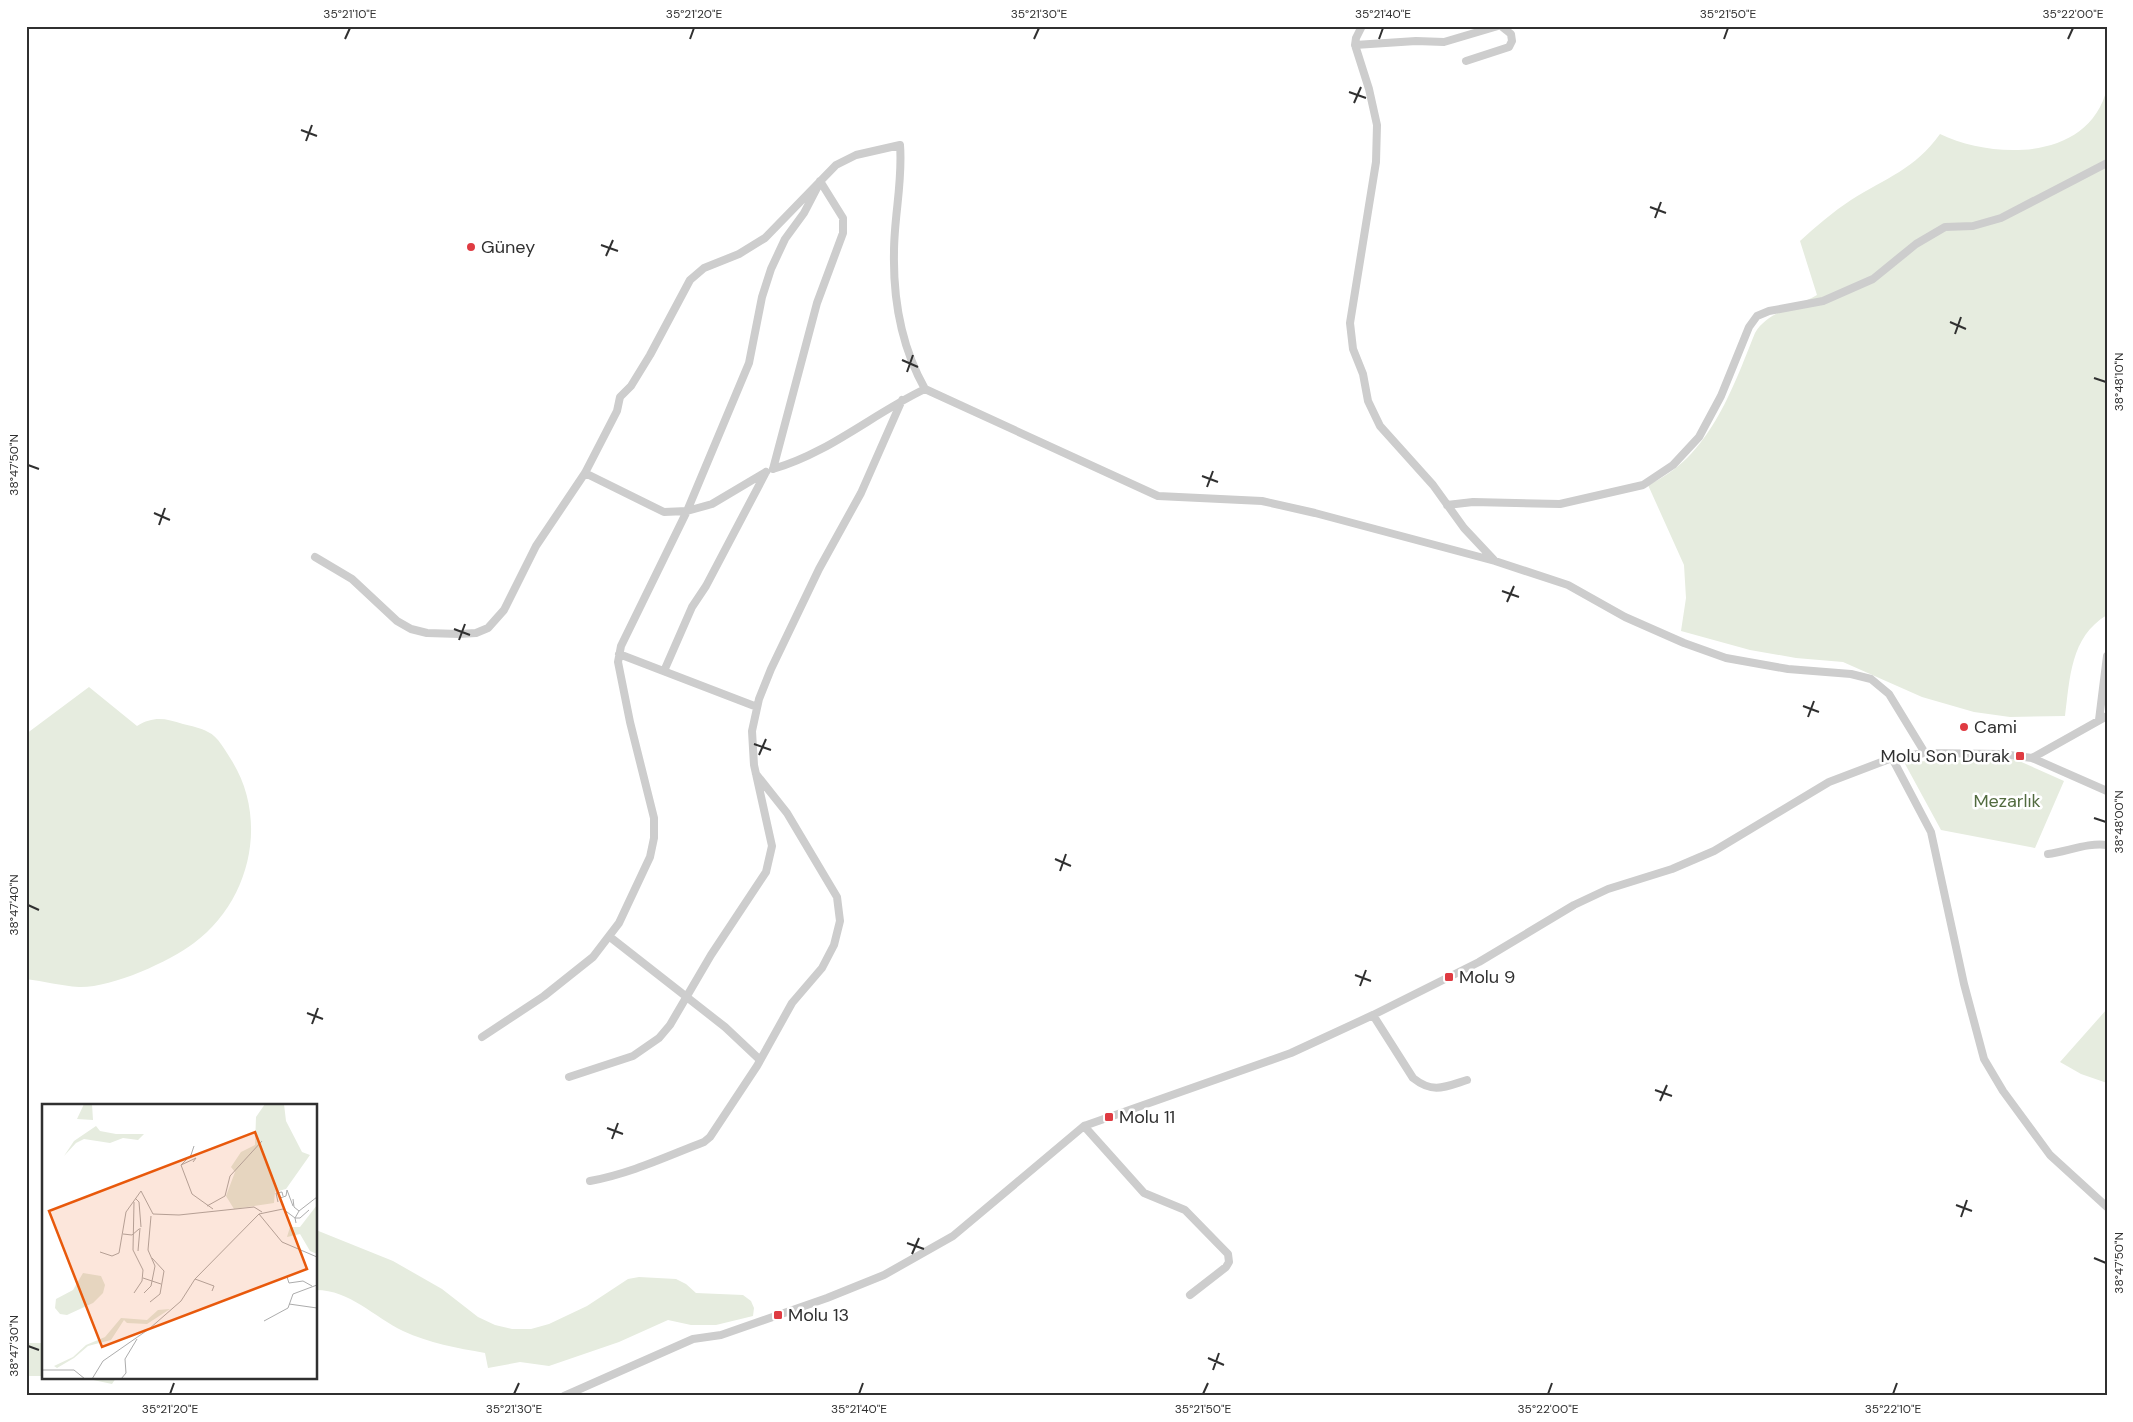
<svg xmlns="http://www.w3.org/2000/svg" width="2133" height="1422" font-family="'DM Sans',sans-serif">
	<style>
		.green { fill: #e6ecdf }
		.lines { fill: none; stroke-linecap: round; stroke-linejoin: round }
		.street { stroke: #cdcdcd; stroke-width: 8 }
		.ticks { fill: none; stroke: #303030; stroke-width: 2 }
		.poi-dot { fill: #df3b42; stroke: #fff; stroke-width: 2 }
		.labels { text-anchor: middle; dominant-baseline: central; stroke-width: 5; stroke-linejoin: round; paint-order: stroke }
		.poi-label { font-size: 18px; fill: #303030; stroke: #fff; text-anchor: start }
		.park-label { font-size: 18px; fill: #526b3f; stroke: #fff }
		.inset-road { fill: none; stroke: #acacac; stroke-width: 1 }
		.view { fill: #e8590c; fill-opacity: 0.15; stroke: #e8590c; stroke-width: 2.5 }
		.inset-edge { fill: none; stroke: #303030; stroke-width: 2.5 }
		.neatline { fill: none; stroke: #303030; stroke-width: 2 }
		.ticks-label { font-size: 12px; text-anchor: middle; fill: #303030 }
	</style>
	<rect width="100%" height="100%" fill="#fff"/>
	<path class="green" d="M2107,88V615C2070,637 2070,679 2065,716L2010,717L1974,712L1922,697L1843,662L1796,658L1750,650L1681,631L1686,598L1684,565L1648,485C1709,458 1732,390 1755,333C1768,311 1797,307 1817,295L1800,241C1816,226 1833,212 1851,200C1886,178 1915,169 1940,134C1994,160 2090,161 2107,88Z
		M89,687L137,726C153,716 165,718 183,724C191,726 201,728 208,732C218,736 226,752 232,761C269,821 250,902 194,943C169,962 111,988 79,987C61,986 44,981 26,979V734Z
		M1977,759L2017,760L2064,781L2035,848L1941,830L1904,762Z
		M2107,1009V1083L2081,1074L2060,1062Z
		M316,1230L393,1261L442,1289L478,1317L495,1325L512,1329H531L549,1324L587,1306L628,1279L639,1277L676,1279L686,1284L696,1293L743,1295L751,1301L754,1308L753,1316L716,1325H691L668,1320L619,1342L549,1366L520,1362L488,1368L485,1353C457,1348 429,1343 403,1331C374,1317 350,1290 316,1290Z
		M26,1343H44V1376H26Z
		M84,1378H116L112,1384Z"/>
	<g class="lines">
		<path class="street" d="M1362,26L1356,38L1355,45L1369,89L1377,125L1376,162L1350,323L1353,349L1363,374L1368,401L1380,426L1433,485L1464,528L1494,560
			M1355,45L1416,41L1444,42L1498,26
			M1466,61L1509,47L1512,41L1511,34L1501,26
			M773,469L817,303L843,233V218L820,181
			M773,469C829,453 874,413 925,389
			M585,473L664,512L687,511L712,504L766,472
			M1447,505L1473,502L1560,504L1643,485L1673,465L1699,437L1721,396L1749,327L1757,316L1769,311L1823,301L1873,279L1916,244L1945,227L1973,226L2001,218L2107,163
			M315,557L352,579L397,621L411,629L427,633L459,634L476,633L488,628L504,610L536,546L585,473L617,411L620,397L631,386L650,355L690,280L704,268L739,254L765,238L836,165L856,155L900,145C903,181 894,216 894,252C893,300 902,348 925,389L1158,496L1262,501L1315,513L1495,561L1568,585L1625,617L1684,643L1726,658L1788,669L1851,674L1871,679L1889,694L1925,753
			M619,654L757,707
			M664,671L692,607L706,586L766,472
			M2099,720L2107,656
			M1892,758L1931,832L1964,984L1984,1059L2003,1091L2050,1155L2107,1207
			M2032,758L2107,716
			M2048,854C2066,852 2089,842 2107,845
			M610,937L725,1027L759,1059
			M1373,1015L1413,1078C1433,1094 1445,1087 1467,1080
			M482,1037L544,996L593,957L619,923L650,857L654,838V818L630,722L618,662L621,646L687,511L749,363L762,297L771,269L785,239L804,213L817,188
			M569,1077L633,1056L659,1038L670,1025L711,955L766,872L772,846L754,765L752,731L759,699L771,669L819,569L861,493L902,400
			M1084,1126L1144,1193L1185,1210L1228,1254L1229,1262L1226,1267L1190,1295
			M590,1181C632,1173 665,1157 704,1142L710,1137L757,1066L792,1003L822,968L834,945L840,921L837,897L787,813L756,774
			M564,1396L693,1339L721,1335L827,1298L884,1275L953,1236L1084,1126L1291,1053L1373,1015L1479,962L1574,905L1608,889L1672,869L1714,851L1829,782L1892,758L1925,753L2002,754L2032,758L2107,791"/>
	</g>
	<path class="ticks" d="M345,39L350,28M690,39L694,28M1034,39L1039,28M1379,39L1383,28M1724,39L1728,28M2068,39L2073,28M1349,92L1366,98M1354,103L1361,87M301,130L317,136M306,141L312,125M1650,207L1666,213M1655,218L1661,202M601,245L618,251M606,256L613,240M1950,322L1966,329M1955,334L1961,317M902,360L918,367M907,372L913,355M2094,378L2106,382M28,465L39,469M1202,476L1218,482M1207,487L1213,471M154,513L170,520M159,525L165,508M1502,591L1519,597M1507,602L1514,586M454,629L470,635M459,640L465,624M1803,706L1819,712M1808,717L1814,701M754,744L771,750M759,755L766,739M2094,818L2106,822M1055,859L1071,866M1060,871L1066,854M28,905L39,910M1355,975L1371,981M1360,986L1366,970M307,1013L323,1019M312,1024L318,1008M1655,1090L1672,1096M1660,1101L1667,1085M607,1128L623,1134M612,1139L618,1123M1956,1205L1972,1211M1961,1217L1967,1200M907,1243L924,1249M912,1254L919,1238M2094,1258L2106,1263M28,1346L39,1350M1208,1358L1224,1365M1213,1370L1219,1353M170,1394L174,1383M514,1394L519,1383M859,1394L863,1383M1203,1394L1208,1383M1548,1394L1552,1383M1893,1394L1897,1383"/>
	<g class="poi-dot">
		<circle cx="471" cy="247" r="5"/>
		<circle cx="1964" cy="727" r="5"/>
		<rect x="2015" y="751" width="10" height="10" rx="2.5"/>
		<rect x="1444" y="972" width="10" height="10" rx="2.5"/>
		<rect x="1104" y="1112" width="10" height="10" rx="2.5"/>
		<rect x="773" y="1310" width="10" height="10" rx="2.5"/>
	</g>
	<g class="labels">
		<g class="poi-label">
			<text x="481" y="247">Güney</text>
			<text x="1974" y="727">Cami</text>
			<text x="2010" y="756" text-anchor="end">Molu Son Durak</text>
			<text x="1459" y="977">Molu 9</text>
			<text x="1119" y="1117">Molu 11</text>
			<text x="788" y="1315">Molu 13</text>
		</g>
		<g class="park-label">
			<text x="2007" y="801">Mezarlık</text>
		</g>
	</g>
	<g transform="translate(42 1104)">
		<rect width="275" height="275" fill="#fff"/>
		<path d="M42,0H50L51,16L35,15ZM223,0H242L244,17L260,48L268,51L244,85L233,88L232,99L192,105L184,92L193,68L189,63L199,48L213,41L214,13ZM54,22L58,27L74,30H102L96,36L81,34L68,39L42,35L34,39L22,52L32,37ZM275,101V150L268,147L258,130L245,133L248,123H258ZM41,169L59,172L63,181L61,189L51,199L25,211L18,210L13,204L14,195L31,186ZM128,205L105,220L85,219L82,216L69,236L46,242L32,254L15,264L12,262L31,253L44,241L63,233L79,214L105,216L116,206Z" fill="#e6ecdf"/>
		<path class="inset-road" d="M152,42L149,51L139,61L150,90L171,105M139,61L154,54L151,58M93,94L97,98L99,123M238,94L244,92L245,86L251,102M251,95L252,103L257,107L275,93M236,98L234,89L240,88L241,92M165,102L183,92L188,72L220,37M217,110L240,138L275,153M254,119L253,114H258L267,106M81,130L90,131L97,125M96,147L98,124M58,148L70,152L77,149L84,108L99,87L111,110L137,111L212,103L220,108M245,173L247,179L261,177L270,182M101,174L119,180M153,175L172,182L170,187M92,189L100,177L101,166L91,146L92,98M102,189L109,182L113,162L106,146L109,112M108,198L118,190L122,167L110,154M247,200L275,204M222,217L246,204L251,190L275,181M0,266H32L43,275M50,275L61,257L107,225L139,197L153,175L217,110L241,105L253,114L257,107M79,275L84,269L83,255L95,235"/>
		<path class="view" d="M213,28L265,165L60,243L7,107Z"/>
		<rect width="275" height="275" class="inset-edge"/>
	</g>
	<rect width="2133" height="1422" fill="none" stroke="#ffffff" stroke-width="55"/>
	<rect x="28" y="28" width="2078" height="1366" class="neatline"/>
	<g class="ticks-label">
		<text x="350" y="18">35°21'10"E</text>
		<text x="694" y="18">35°21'20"E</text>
		<text x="1039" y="18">35°21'30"E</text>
		<text x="1383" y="18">35°21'40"E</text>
		<text x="1728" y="18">35°21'50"E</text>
		<text x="2073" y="18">35°22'00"E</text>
		<text transform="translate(2119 382) rotate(-90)" y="4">38°48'10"N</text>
		<text transform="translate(14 465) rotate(-90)" y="4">38°47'50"N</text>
		<text transform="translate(2119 822) rotate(-90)" y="4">38°48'00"N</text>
		<text transform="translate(14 905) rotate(-90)" y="4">38°47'40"N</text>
		<text transform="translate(2119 1263) rotate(-90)" y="4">38°47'50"N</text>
		<text transform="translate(14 1346) rotate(-90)" y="4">38°47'30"N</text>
		<text x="170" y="1413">35°21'20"E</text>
		<text x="514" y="1413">35°21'30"E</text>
		<text x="859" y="1413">35°21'40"E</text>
		<text x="1203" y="1413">35°21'50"E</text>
		<text x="1548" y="1413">35°22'00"E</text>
		<text x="1893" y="1413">35°22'10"E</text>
	</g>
</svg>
